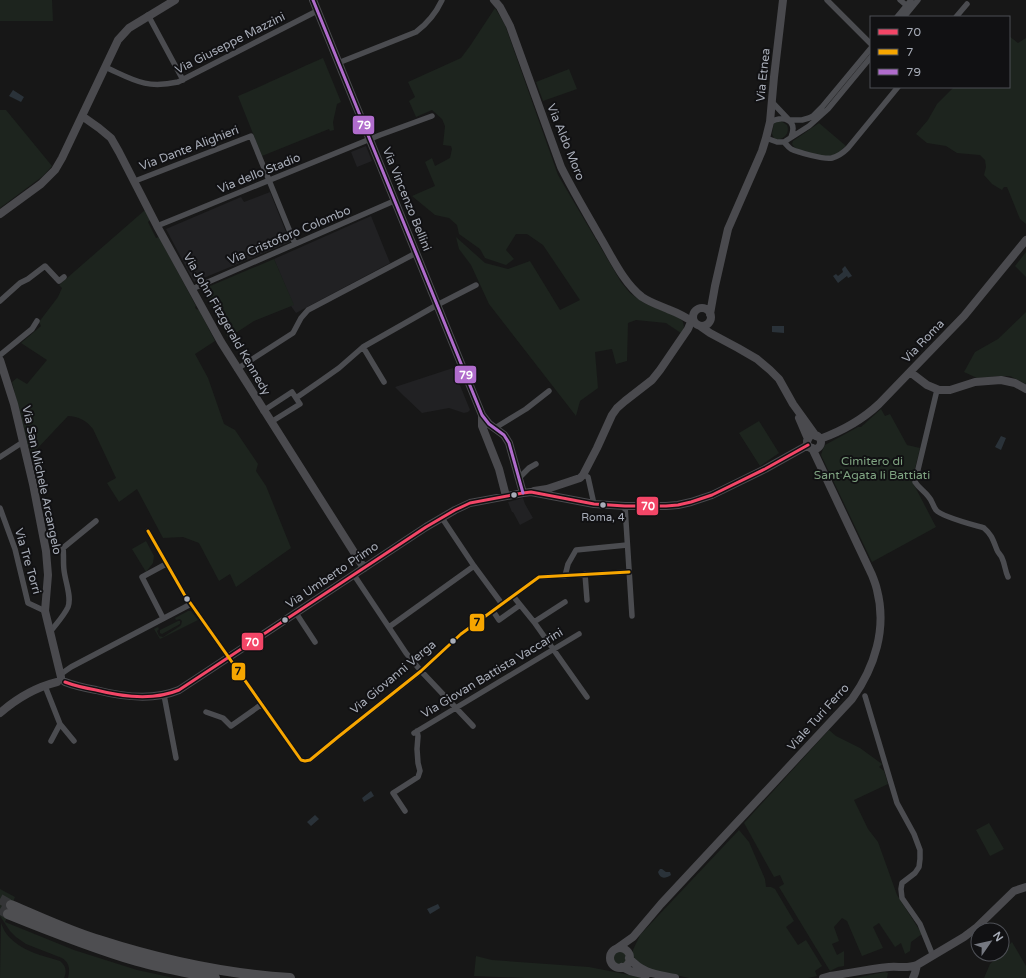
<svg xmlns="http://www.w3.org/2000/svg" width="1026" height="978" font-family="'Varela Round',sans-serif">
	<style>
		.built { fill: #212123 }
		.green { fill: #1d241e }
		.water { fill: #2a3239 }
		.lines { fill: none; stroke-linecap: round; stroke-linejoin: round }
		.highway-tunnel { stroke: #343537; stroke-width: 10; stroke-dasharray: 10 5; stroke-linecap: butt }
		.street { stroke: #4b4c50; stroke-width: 5.5 }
		.secondary { stroke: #4a4a4e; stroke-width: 8 }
		.highway { stroke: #4e4e51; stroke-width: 10 }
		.bus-1-casing { stroke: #111113; stroke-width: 6 }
		.bus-2-casing { stroke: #111113; stroke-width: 6 }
		.bus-3-casing { stroke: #111113; stroke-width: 6 }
		.bus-1 { stroke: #f34667; stroke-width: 3 }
		.bus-2 { stroke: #f7a600; stroke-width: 3 }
		.bus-3 { stroke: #b06ccc; stroke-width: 3 }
		.bus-dot { fill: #a8adb8; stroke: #111113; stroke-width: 1.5 }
		.labels { text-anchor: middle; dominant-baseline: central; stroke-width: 4; stroke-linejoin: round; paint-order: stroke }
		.bus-label { font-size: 11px; fill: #a8adb8; stroke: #111113 }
		.street-label { font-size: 12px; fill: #a8adb8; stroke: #111113 }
		.park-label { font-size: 12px; fill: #7fa381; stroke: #111113 }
		.line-badge { stroke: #111113; stroke-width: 1.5 }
		.badge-label { font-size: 11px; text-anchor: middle; font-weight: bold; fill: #fff }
		.pale-badge-label { font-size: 11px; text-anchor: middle; font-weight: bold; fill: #111 }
	</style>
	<rect width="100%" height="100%" fill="#171717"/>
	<path class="built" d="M366,146L372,161L357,167L351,152Z
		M270,192L290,242L194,282L166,229L241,197L244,202Z
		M371,216L390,263L296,313L291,306L293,304L274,259Z
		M453,368L470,410L468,412L464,413L449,408L422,413L404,396L395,387Z
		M523,498L525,504L533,518L520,525L513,512H512L508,502Z"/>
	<path class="green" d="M0,0H52L53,21H0Z
		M495,8L501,18L505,25L558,175L621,282L630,293L644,303L680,318L683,322L684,327L681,333L666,323L636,320L628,323L627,361L616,364L612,349L595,352L598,388L580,401L576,416L489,304L471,265L459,249L456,237L485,263L508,269L530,261L560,310L580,300L543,245L527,234H516L506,250L514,259L506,265L485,258L480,249L459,234L457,225L449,218L435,215L412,196L435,186L425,162L432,158L435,166L450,158L452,149L451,146L443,145L445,126L442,119L432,110L416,117L409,101L415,97L408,82L461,58L470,46Z
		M1009,36L1018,43L1026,38V224L1020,219L1007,187H1004L1002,190L992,184L984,175L986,167L985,160L980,155L957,153L946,146L927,143L916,134L928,120L937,104L954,87H1009Z
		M323,58L341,102L337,104L333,122L334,130L330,131L329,129L262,156L238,96C267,84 295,70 323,58Z
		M569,69L577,89L543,101L536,82Z
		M0,110H6L52,166L43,176L0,208Z
		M779,121H781L787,125C790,133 785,138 777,140L774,138L772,134L774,123Z
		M819,123L846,146L837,154L825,157L795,148L792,144L793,141Z
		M145,210L150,220L148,222L156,238L159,237L196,306L195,307L196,309L199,310L215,341L195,354L208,378L224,424L235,430L258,464L256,471L266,486L291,548L236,587L230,574L219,581L199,543L183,537L163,538L137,489L119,502L107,483L116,478L93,429C87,421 78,416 68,416L35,451L31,452L28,446L12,382L17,378L27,384L47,360L21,343L41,326L39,322L58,297L62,288L59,285Z
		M1026,252V277L1015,266Z
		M274,259L294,305L254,321L228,338L203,289Z
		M1026,312V384L1010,376H998L977,378L964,372L975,352L998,339Z
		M881,409L885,416L890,414L907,445L920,448L912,481L936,527L872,562L859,535L821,455L823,449L825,445L858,427H861Z
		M759,421L779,453L760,466L739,433Z
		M146,541L154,556L153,563L146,572L132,549Z
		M188,611H191L198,620L160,639L154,629L158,627L159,629L157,631L159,636L163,637L180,626L181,625L182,621L180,619L176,620L175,618Z
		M178,621H180V624L162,634L160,633V630Z
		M829,730L836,736L860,748L882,764L879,767L884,771L888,784L854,800L868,829L878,842L897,895L922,934L911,942L910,951L905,954L901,943L895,947L879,923L873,927L883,948L862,956L847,921L842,918L834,927L839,941L832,944L837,955L844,951V966L838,967L830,971L779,887L784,884L780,875L774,877L744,823Z
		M989,823L1004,849L990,856L976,830Z
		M739,830L749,842L765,879L766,887H771L775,889L794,921L786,927L798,945L806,940L822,966L815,971L817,976L808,978H689L648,969L635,959L632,955L633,950L640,935Z
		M0,889L15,897L5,922L74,950L137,970L174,978H68C70,970 70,963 62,958L26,944L16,937L10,931L0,916Z
		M1,923C3,928 5,933 9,937C22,951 43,956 60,961C66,966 67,971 64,978H0Z
		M1012,942L1026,966V978H984L990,964L1000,954H1002V952Z
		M613 958a7 7 0 1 1 14 0a7 7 0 1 1-14 0Z
		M476,956L492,960L589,967L645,978H525L474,976Z
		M885,972L888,973L887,978H855Z"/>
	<path class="water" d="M13,90L24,97L21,102L9,96Z
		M845,266L852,276L848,278L847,276L838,283L833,276L836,274L838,276L843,272L842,269Z
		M772,326H784V333L772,332Z
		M1001,436L1006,438L1001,450L995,447Z
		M371,791L374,796L364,802L362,798Z
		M315,815L319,819L311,826L307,822Z
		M660,869H662L666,872H670L671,875C665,879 660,879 658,872Z
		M438,904L440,908L430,914L427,909Z"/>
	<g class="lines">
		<path class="highway-tunnel" d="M0,899L11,905
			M0,909L8,914"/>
		<path class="street" d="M827,0L871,44
			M900,0L906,5
			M148,15L183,80
			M897,17L911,0
			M904,17L918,0
			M956,17L967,4
			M338,63L416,32C428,23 436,13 442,0
			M105,67C134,80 145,89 178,82L317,11
			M772,102L789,120H802L809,118L813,116L822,107L871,48
			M770,122C784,115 798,120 791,137
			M766,138L777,142H784L809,126L828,109L871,57
			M784,142C786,144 788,147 791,149C797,152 825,160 832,158C839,156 843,153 848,148L898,87
			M135,181L251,136L295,244
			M157,226L380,135L432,116
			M192,289L394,201
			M0,301L20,283L28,279L45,266L59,281L64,277
			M363,347L384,382
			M0,355L32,329L37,321
			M237,369L293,333L301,318L308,310L416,253
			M937,390L915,482C919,488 924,491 928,496C932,500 933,506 936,510C942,517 974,525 984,528C992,535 993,540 997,550C998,553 1001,555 1002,558C1005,564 1005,571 1008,577
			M296,398L322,380L339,368L363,347L437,305L476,285
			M263,411L292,392L300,404L271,422
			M495,428L526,409L549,391
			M0,457L23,442
			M583,475L588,477L594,504
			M519,478L529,468L536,464
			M625,506L632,616
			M0,508L15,549L28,603L45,611
			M442,518L474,566L502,604
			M148,531L184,594L301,760L305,761L310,760L338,737L421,671L461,634L539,577L629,572
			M585,574L587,600
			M354,575L406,653L421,671L473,726
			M565,576L568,564L576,550L627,545
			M513,596L534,622L587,697
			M493,611L499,620L520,605
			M296,613L315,642
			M163,618L142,577L166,564
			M534,622L565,602
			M389,627L474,566
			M50,632C56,624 64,616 68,607C72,597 65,581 64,570C63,563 64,555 63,548L96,521
			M61,674L71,667L191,604
			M45,686L60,724L74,741
			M164,695L176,758
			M865,696L897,803L914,834L920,850V859L919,867L915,873L902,883L901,889L902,898L920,924L933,956
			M206,712L223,718L231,726L262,704
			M414,733L579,634
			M51,741L60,724
			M405,811L393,793L418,777L420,771L418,763L417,749L418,736L417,731"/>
		<path class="secondary" d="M313,0L482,415L489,424L504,435L509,443L523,493
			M494,0L500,7L510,26L561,167C573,191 587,214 600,237C612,257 623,282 642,297C651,303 661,306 670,310C678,313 687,318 695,323
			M82,116L99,128L111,138L119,152L157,226L221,342L364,568
			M0,214L41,184L55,170L62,158L118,40L129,28L175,0
			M693 317a9 9 0 1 1 18 0a9 9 0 1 1-18 0Z
			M710,314L715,286L728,229L762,151L766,138L770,122L774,77L783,0
			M700,326L710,333L738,348L757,359L770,370L779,379L793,404L816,436
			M0,360L14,404L33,484L46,551L48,575L45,611L61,677
			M910,372L927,385L939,390H950L975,382L1001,380L1015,383L1026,389
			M482,415V426L499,469L506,496
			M799,418L808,439
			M807 442a7 7 0 1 1 14 0a7 7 0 1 1-14 0Z
			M820,439C842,431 862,420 879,404L964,316L1026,240
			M534,491L547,489L580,478L583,475L597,448L612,415L617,408L625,401L652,380L660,370L688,329L693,317
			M65,682C75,686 85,688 96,690C123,697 153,701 179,690L426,527L455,510L470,503L523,493L531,492L594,504L625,506H666L678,505L691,502L712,495L765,469L808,445
			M0,713C16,699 37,687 57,682
			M610 958a10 10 0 1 1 20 0a10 10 0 1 1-20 0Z
			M616,949L633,937L661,904L852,699C875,667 887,628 877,590C876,585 874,580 872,575L812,448
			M629,958C643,974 656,974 675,978
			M622,967L630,971L646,975
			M823,978L830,976C850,973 869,969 889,967C899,966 907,969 917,965L964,937L976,928L1014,891L1026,887
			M913,978L915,973L917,965"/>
		<path class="highway" d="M11,905C40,917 69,931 99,940C161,960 226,974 290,978
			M8,914C50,931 93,948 137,961C162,968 189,973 215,978"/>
		<g class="bus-1-casing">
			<path id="bus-1" d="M65,682C75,686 85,688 96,690C123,697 153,701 179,690L426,527L455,510L470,503L523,493L531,492L594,504L625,506H666L678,505L691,502L712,495L765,469L808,445"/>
		</g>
		<g class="bus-2-casing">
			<path id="bus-2" d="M148,531L184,594L301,760L305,761L310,760L338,737L421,671L461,634L539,577L629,572"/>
		</g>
		<g class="bus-3-casing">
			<path id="bus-3" d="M313,0L482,415L489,424L504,435L509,443L523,493"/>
		</g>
		<use href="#bus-1" class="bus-1"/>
		<use href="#bus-2" class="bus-2"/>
		<use href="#bus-3" class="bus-3"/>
	</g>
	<g class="bus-dot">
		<circle cx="514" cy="495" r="3.5"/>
		<circle cx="603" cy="505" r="3.5"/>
		<circle cx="187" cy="599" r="3.5"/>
		<circle cx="285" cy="620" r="3.5"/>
		<circle cx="453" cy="641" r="3.5"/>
	</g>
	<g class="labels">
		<g class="bus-label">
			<text x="603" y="517">Roma, 4</text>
		</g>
		<g class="street-label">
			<text transform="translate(230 43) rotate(-27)">Via Giuseppe Mazzini</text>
			<text transform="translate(763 75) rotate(-84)">Via Etnea</text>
			<text transform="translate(566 142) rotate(68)">Via Aldo Moro</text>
			<text transform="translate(189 148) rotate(-21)">Via Dante Alighieri</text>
			<text transform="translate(259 173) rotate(-22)">Via dello Stadio</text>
			<text transform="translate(407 199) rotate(68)">Via Vincenzo Bellini</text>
			<text transform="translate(289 235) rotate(-23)">Via Cristoforo Colombo</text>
			<text transform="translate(227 324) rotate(60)">Via John Fitzgerald Kennedy</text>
			<text transform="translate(923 341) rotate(-46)">Via Roma</text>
			<text transform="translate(42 480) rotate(78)">Via San Michele Arcangelo</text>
			<text transform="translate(28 561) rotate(74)">Via Tre Torri</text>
			<text transform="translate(332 575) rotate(-34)">Via Umberto Primo</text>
			<text transform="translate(492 673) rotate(-31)">Via Giovan Battista Vaccarini</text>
			<text transform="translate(393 677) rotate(-40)">Via Giovanni Verga</text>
			<text transform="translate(818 717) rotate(-48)">Viale Turi Ferro</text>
		</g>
		<g class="park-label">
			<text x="872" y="461">Cimitero di<tspan x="872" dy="14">Sant'Agata li Battiati</tspan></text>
		</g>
	</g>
	<g class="line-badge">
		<rect x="352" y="115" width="23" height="20" rx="4" fill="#b06ccc"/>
		<rect x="454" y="365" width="23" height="19" rx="4" fill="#b06ccc"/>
		<rect x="636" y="496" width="23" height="20" rx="4" fill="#f34667"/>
		<rect x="469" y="613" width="16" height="19" rx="4" fill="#f7a600"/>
		<rect x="241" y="632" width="23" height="19" rx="4" fill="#f34667"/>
		<rect x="231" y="662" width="15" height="19" rx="4" fill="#f7a600"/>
	</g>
	<g class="badge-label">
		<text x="364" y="129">79</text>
		<text x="466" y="379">79</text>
		<text x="648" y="510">70</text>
		<text x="252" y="646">70</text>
	</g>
	<g class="pale-badge-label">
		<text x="477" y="626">7</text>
		<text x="238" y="675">7</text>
	</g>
	<rect x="870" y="16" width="140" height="72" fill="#111113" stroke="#4d4f55"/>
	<rect x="878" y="29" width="20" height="6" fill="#f34667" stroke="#4d4f55"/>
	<text x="906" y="36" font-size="12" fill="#a8adb8">70</text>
	<rect x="878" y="49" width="20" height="6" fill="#f7a600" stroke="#4d4f55"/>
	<text x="906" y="56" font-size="12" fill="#a8adb8">7</text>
	<rect x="878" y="69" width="20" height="6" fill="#b06ccc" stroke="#4d4f55"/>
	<text x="906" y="76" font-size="12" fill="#a8adb8">79</text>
	<g transform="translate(990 942) rotate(56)"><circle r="19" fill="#111113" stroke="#4d4f55"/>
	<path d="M0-3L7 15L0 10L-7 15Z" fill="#757880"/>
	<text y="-6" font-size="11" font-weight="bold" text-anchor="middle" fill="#a8adb8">N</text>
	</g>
</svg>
